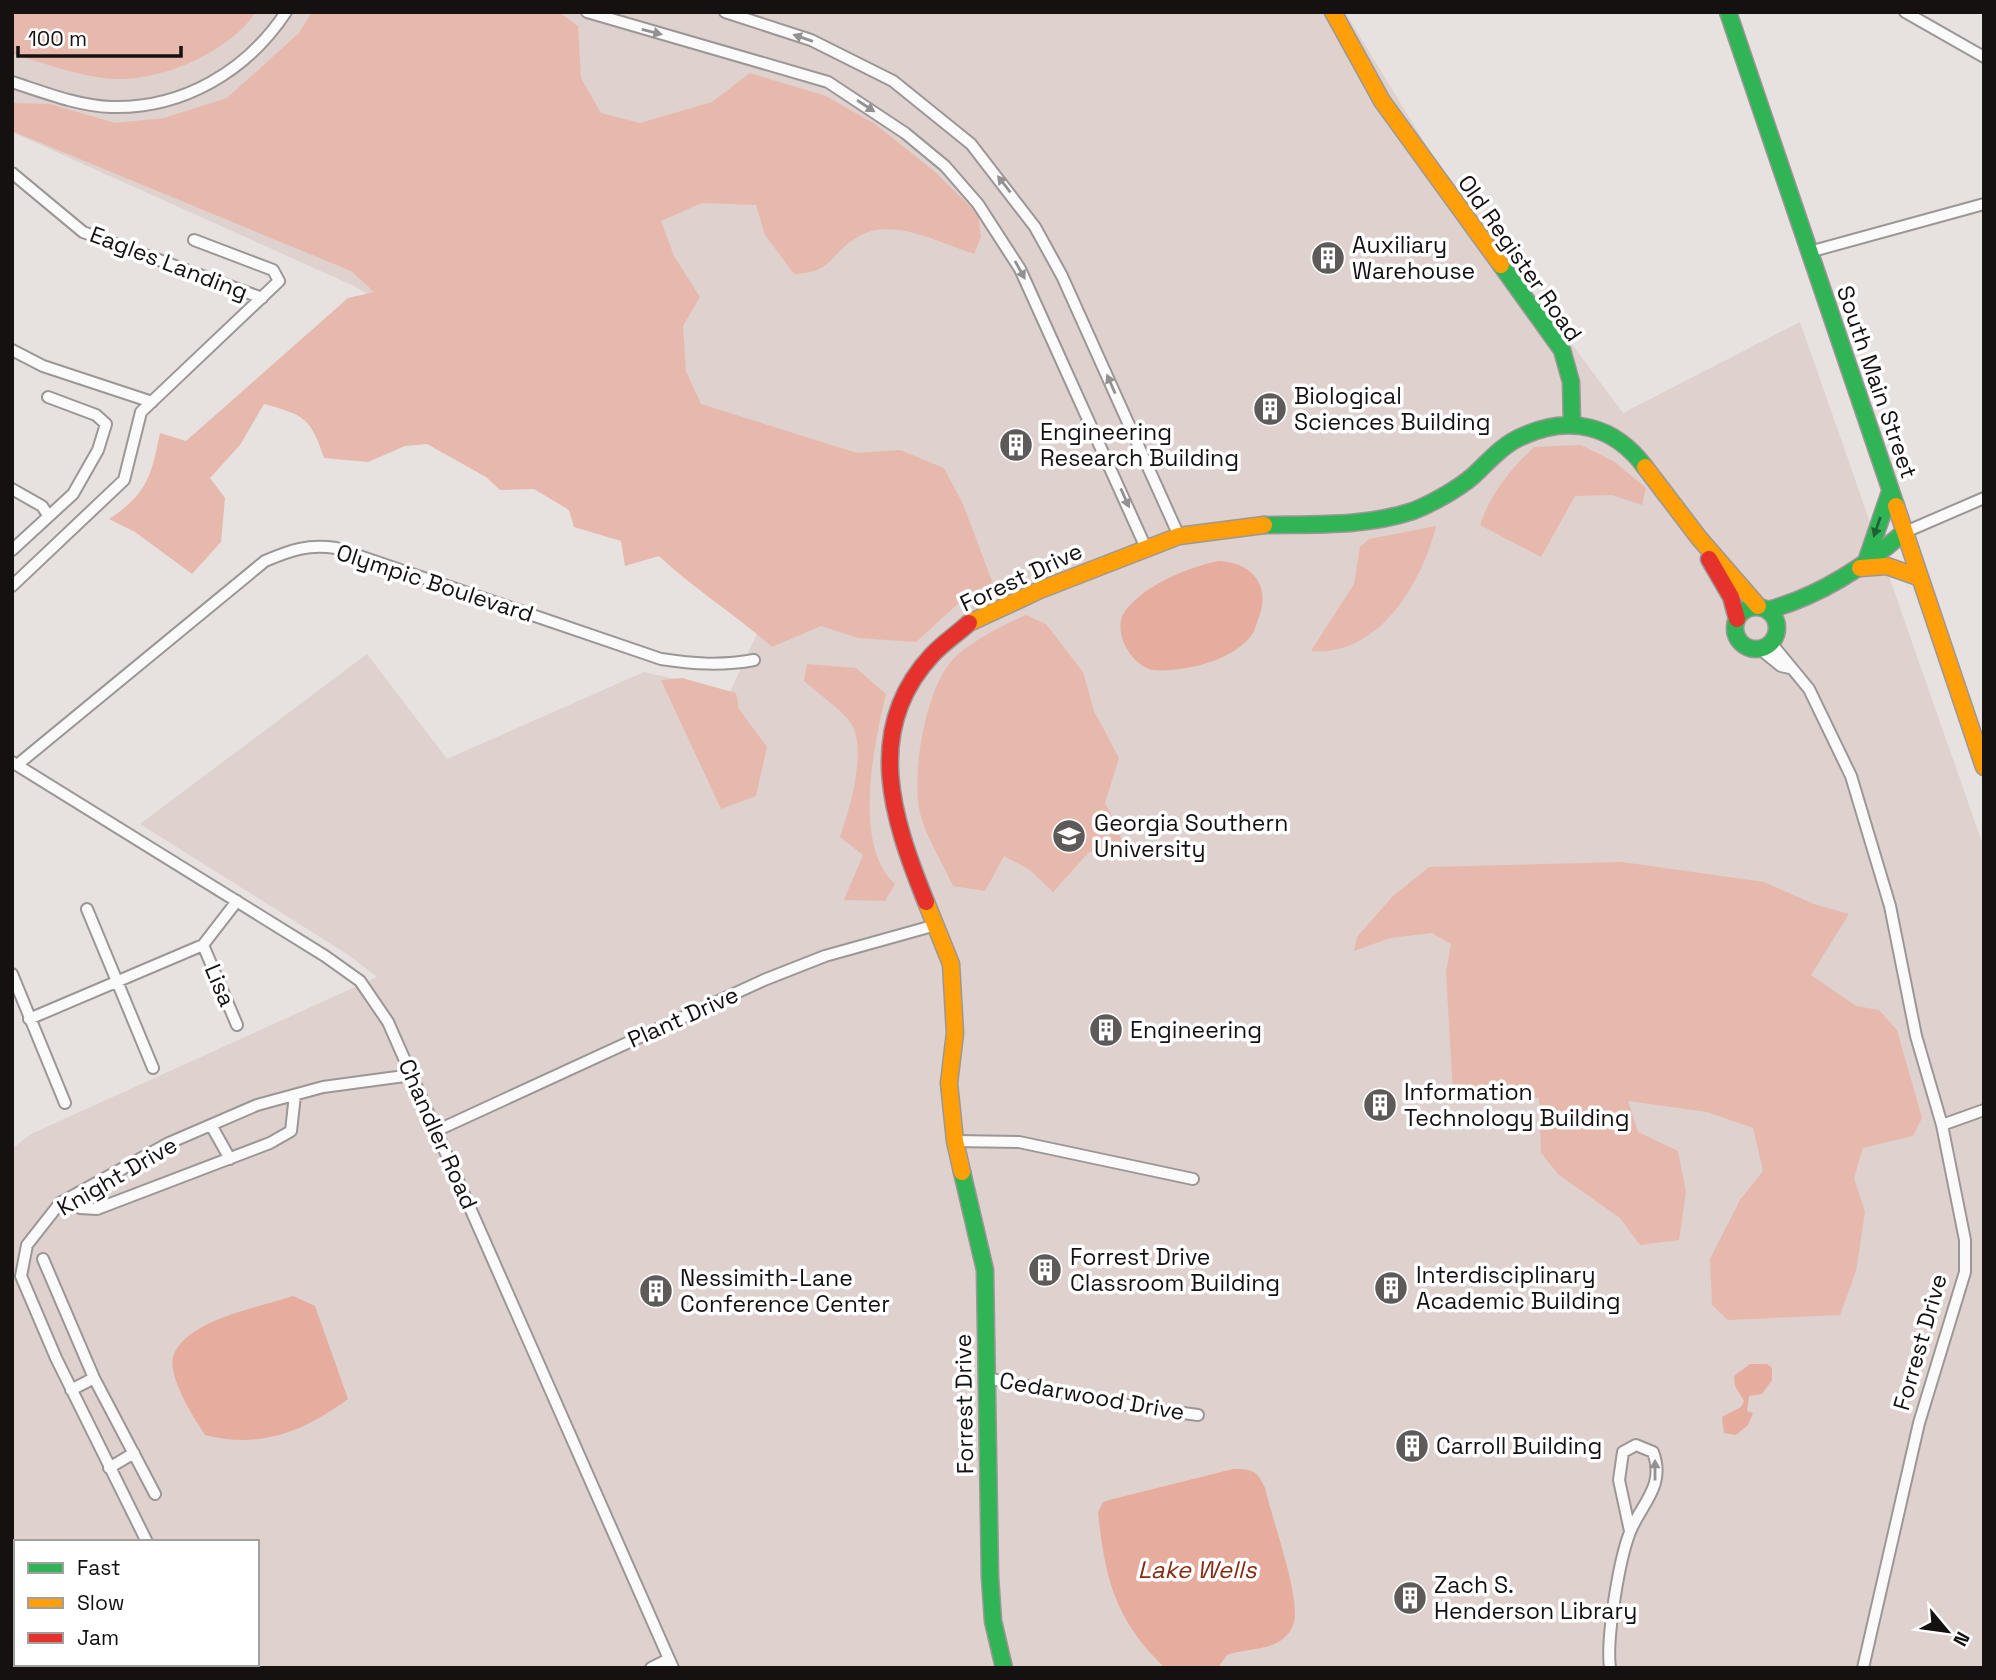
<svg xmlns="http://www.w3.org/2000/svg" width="1996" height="1680" font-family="'Space Grotesk',sans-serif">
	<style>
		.built { fill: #ded1ce; fill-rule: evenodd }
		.forest { fill: #e7b9ad }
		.water { fill: #e6ad9e }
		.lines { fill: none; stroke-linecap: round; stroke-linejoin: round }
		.street-casing { stroke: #9c9797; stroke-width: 14 }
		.fast-casing { stroke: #9c9797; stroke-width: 19 }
		.slow-casing { stroke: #9c9797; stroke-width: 19 }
		.jam-casing { stroke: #9c9797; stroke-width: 19 }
		.street { stroke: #fbfafa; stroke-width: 10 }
		.fast { stroke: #30b455; stroke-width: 16 }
		.slow { stroke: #ff9f0a; stroke-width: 16 }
		.jam { stroke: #e5322d; stroke-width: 16 }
		.oneway { fill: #939191 }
		.oneway2 { fill: #226232 }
		.labels { text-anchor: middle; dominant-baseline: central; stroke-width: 7; stroke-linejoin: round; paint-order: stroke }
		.poi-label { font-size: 23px; fill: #141110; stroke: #fff; text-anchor: start }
		.street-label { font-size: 23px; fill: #141110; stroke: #fff }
		.water-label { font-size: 24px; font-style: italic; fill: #872b12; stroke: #fff }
	</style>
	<rect width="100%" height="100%" fill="#e7e1e0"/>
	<path class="built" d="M12,12H1345L1437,163L1623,413L1800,322L1984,848V1668H12V1149L31,1134L377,977L347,954L140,824L367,654L447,759L644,672L730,692L795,552L354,286L12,132ZM16,1542H257V1664H16Z"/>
	<path class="forest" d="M12,12H256C229,52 164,80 116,79C84,78 43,63 12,54Z
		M312,12H559L578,26L581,78L601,113L640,123L712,102L750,73L826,96L875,124L934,171L978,214L981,237L974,254C940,243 890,215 856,238C827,257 833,272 794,274L765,235L756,205L702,203L661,221L674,256L700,297L683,326L686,371L701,404L857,453L900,450L944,468L963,504L995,589L961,601L916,642L858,638L821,626L772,647C735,614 694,589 659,556L625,566L621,541L574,527L569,510L534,489L500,490L486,477L427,444L405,446L368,462L324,458C311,418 304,415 264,404L240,445L210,478L225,498L221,542L192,574L135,532L109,519C147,494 151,477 160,433L186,441L348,298L374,292L351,271L12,131V103L50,104L115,123L164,118L227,98L299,33Z
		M1581,445L1615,462L1646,488L1642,505L1612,495L1575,496L1541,557L1480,525C1491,493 1510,470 1534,447Z
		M1436,526C1422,583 1379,657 1311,651L1354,584L1360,547L1369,539Z
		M1026,615L1046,624L1083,672L1094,711L1119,758L1105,803L1118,828L1124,850L1089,852L1053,892L1030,870L1004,856L985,891L953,886C943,863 926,838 920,813C911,776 925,695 949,664C965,644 1003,625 1026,615Z
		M807,664L856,668L886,694C874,744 852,845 895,884L885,901L844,900L863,855L840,837C849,811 867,752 852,725C845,712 816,692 804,681Z
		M682,678L736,693L739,709L767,747L756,796L721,809L661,680Z
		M1622,862L1764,882L1814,904L1849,914L1811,975L1856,1006L1879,1010L1897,1030L1922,1118L1913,1136L1863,1148L1854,1178L1865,1212L1856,1271L1840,1315L1728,1320L1712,1305L1710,1259L1740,1200L1763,1171L1753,1128L1707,1112L1628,1101L1638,1132L1678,1151L1686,1192L1679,1240L1640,1245L1620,1218L1559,1175L1541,1153L1539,1098L1453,1092L1446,972L1451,944L1432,933L1390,938L1354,951L1357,937L1392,897L1429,867Z"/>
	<path class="water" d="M1218,561C1251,562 1271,584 1259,617C1257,622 1255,631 1251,636C1235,656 1204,666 1180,669C1172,670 1161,671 1153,670C1131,666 1111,630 1125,611C1146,584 1187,568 1218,561Z
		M293,1296L315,1306L348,1399C303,1432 260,1449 205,1435C194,1418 168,1378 173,1357C184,1320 261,1307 293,1296Z
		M1750,1364H1767L1772,1368V1380L1762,1394L1749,1396L1747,1411L1753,1413L1748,1425L1736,1435L1724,1433L1722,1417L1741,1407L1744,1401L1735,1386L1734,1376Z
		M1233,1469C1252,1469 1257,1470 1265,1488C1273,1522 1295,1581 1295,1614C1295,1623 1291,1632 1284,1638C1269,1651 1245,1648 1227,1655L1218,1668H1165C1115,1620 1105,1579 1098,1512L1103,1502L1113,1499Z"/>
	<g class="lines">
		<g class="street-casing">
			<path id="street" d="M587,12L828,82L905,133L945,166L978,204L1020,269L1146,548
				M725,12L811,40L893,81L971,144L1035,227L1062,276L1179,536
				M1905,12L1984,57
				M12,82C43,92 78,106 111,107C183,109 247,71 286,12
				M12,173L83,232L262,298
				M1809,252L1984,204
				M12,350L43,366L152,402
				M12,489L42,506L48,515
				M1903,533L1984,498
				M12,550L73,494L98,450L106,424L96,415L48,397
				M12,586L124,480L141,412L279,281L273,270L194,240
				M1771,643L1809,689L1851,776L1890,906L1916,1036L1942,1125L1965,1240V1272L1919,1423L1863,1668
				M1760,649L1781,666L1790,668
				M12,762L325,956L360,981L388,1022L673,1668
				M17,765L265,561C291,550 308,544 336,548L661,659C693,664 722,666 754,660
				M87,909L153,1068
				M203,945L237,1025
				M12,974L65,1103
				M29,1019L203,945L237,901
				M211,1125L230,1159
				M1942,1125L1984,1110
				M438,1130L764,980L825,956L936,925
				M955,1141L1019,1142L1193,1179
				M69,1199L80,1208L97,1209L270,1143L291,1131L295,1095
				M43,1259L94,1378L155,1494
				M986,1378L1132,1406L1198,1415
				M71,1390L94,1378
				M109,1468L134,1453
				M147,1542L56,1358L21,1276L27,1245L60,1203L169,1143L257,1105L323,1087L412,1075
				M208,1664L210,1668
				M651,1668L669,1659
				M1610,1668C1606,1639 1619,1560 1630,1532C1641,1504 1666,1486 1653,1452L1636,1445L1623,1452L1619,1480L1630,1531"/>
		</g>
		<g class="fast-casing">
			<path id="fast" d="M1728,12L1896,506
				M1501,265L1562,350L1571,382L1572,423
				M1264,525C1314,524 1365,527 1413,511C1431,504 1458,489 1473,476C1488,462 1503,444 1523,436C1570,415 1614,425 1645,467
				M1866,562L1890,492
				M1735 628a21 21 0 1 1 42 0a21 21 0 1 1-42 0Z
				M1768,610C1820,596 1863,568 1903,533
				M962,1172L985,1270L990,1577L993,1621L1004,1668"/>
		</g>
		<g class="slow-casing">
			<path id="slow" d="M1333,12L1382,101L1501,265
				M1645,467L1699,538L1758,606
				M1896,506L1984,767
				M1860,568L1887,566L1918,577
				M969,623L1040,590L1179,536L1264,525
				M926,902L951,964L955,1033L949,1083L955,1141L962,1172"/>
		</g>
		<g class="jam-casing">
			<path id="jam" d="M1709,559L1731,597L1737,619
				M926,902C893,820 862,730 932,655C943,643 957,634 969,623"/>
		</g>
		<use href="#street" class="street"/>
		<use href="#fast" class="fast"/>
		<use href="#slow" class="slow"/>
		<use href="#jam" class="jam"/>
	</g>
	<defs><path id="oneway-solid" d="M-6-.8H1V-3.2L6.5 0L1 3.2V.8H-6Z" transform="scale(1.75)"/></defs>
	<g class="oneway">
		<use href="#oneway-solid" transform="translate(652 32) rotate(14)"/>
		<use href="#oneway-solid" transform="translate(803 38) rotate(-161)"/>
		<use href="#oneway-solid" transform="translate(866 106) rotate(33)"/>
		<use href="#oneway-solid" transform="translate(1004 184) rotate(-128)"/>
		<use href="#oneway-solid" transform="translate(1020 270) rotate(61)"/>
		<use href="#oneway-solid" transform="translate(1111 384) rotate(-114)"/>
		<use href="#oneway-solid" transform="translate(1125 498) rotate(66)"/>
		<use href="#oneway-solid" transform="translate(1655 1470) rotate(-90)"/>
	</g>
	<use class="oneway2" href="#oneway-solid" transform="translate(1877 527) rotate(109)"/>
	<defs>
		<g id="building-disc" transform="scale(1.75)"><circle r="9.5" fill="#5e5a59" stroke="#fff"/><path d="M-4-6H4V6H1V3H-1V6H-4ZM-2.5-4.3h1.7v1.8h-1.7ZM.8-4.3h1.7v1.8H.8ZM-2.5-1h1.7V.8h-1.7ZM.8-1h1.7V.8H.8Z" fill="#fff"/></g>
		<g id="university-disc" transform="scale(1.75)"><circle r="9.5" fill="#5e5a59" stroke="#fff"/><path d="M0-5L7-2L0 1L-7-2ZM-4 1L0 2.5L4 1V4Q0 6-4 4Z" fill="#fff"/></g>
	</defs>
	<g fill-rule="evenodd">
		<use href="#building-disc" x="1328" y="258"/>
		<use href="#building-disc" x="1270" y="409"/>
		<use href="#building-disc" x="1016" y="445"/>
		<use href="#university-disc" x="1069" y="836"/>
		<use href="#building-disc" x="1106" y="1030"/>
		<use href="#building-disc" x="1380" y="1105"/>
		<use href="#building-disc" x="1045" y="1270"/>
		<use href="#building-disc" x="1391" y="1288"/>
		<use href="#building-disc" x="656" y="1291"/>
		<use href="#building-disc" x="1412" y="1446"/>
		<use href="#building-disc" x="1410" y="1598"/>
	</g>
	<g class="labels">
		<g class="poi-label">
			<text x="1352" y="245">Auxiliary<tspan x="1352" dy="26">Warehouse</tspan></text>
			<text x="1294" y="396">Biological<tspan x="1294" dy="26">Sciences Building</tspan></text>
			<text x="1040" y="432">Engineering<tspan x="1040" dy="26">Research Building</tspan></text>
			<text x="1094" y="823">Georgia Southern<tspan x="1094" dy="26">University</tspan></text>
			<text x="1130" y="1030">Engineering</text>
			<text x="1404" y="1092">Information<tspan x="1404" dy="26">Technology Building</tspan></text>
			<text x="1070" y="1257">Forrest Drive<tspan x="1070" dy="26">Classroom Building</tspan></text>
			<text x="1416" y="1275">Interdisciplinary<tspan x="1416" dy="26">Academic Building</tspan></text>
			<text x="680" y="1278">Nessimith-Lane<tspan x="680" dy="26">Conference Center</tspan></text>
			<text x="1436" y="1446">Carroll Building</text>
			<text x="1434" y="1585">Zach S.<tspan x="1434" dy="26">Henderson Library</tspan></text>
		</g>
		<g class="street-label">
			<text transform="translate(1520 258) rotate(55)">Old Register Road</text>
			<text transform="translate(169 263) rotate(21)">Eagles Landing</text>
			<text transform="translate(1877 382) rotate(71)">South Main Street</text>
			<text transform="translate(1021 577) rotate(-25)">Forest Drive</text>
			<text transform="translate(435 583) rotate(18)">Olympic Boulevard</text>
			<text transform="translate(220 985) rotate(67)">Lisa</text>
			<text transform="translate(683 1017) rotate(-24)">Plant Drive</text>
			<text transform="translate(438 1134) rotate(66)">Chandler Road</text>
			<text transform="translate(117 1176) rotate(-30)">Knight Drive</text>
			<text transform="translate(1920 1342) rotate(-74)">Forrest Drive</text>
			<text transform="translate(1092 1396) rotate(10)">Cedarwood Drive</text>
			<text transform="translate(964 1404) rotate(-91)">Forrest Drive</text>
		</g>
		<g class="water-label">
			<text x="1197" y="1569">Lake Wells</text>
		</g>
	</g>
	<rect width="1996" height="1680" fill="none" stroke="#141110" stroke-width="28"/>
	<rect x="14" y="1540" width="245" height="126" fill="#ffffff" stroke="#a1a09f" stroke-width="2"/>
	<rect x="28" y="1563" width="35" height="10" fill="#30b455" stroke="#a1a09f" stroke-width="2"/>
	<text x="77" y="1575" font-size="21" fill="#141110">Fast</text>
	<rect x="28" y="1598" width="35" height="10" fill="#ff9f0a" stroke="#a1a09f" stroke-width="2"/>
	<text x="77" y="1610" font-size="21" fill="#141110">Slow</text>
	<rect x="28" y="1633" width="35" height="10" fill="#e5322d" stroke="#a1a09f" stroke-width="2"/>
	<text x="77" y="1645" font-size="21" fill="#141110">Jam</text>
	<g transform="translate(1947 1631) rotate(119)" stroke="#ffffff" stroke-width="5" paint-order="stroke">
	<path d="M0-5L12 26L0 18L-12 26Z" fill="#141110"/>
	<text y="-10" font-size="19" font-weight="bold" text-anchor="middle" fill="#141110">N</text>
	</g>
	<path d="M18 46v10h163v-10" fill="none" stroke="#141110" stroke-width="3.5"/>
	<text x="28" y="46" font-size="21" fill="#141110" stroke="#ffffff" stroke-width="5" paint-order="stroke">100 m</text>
</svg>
